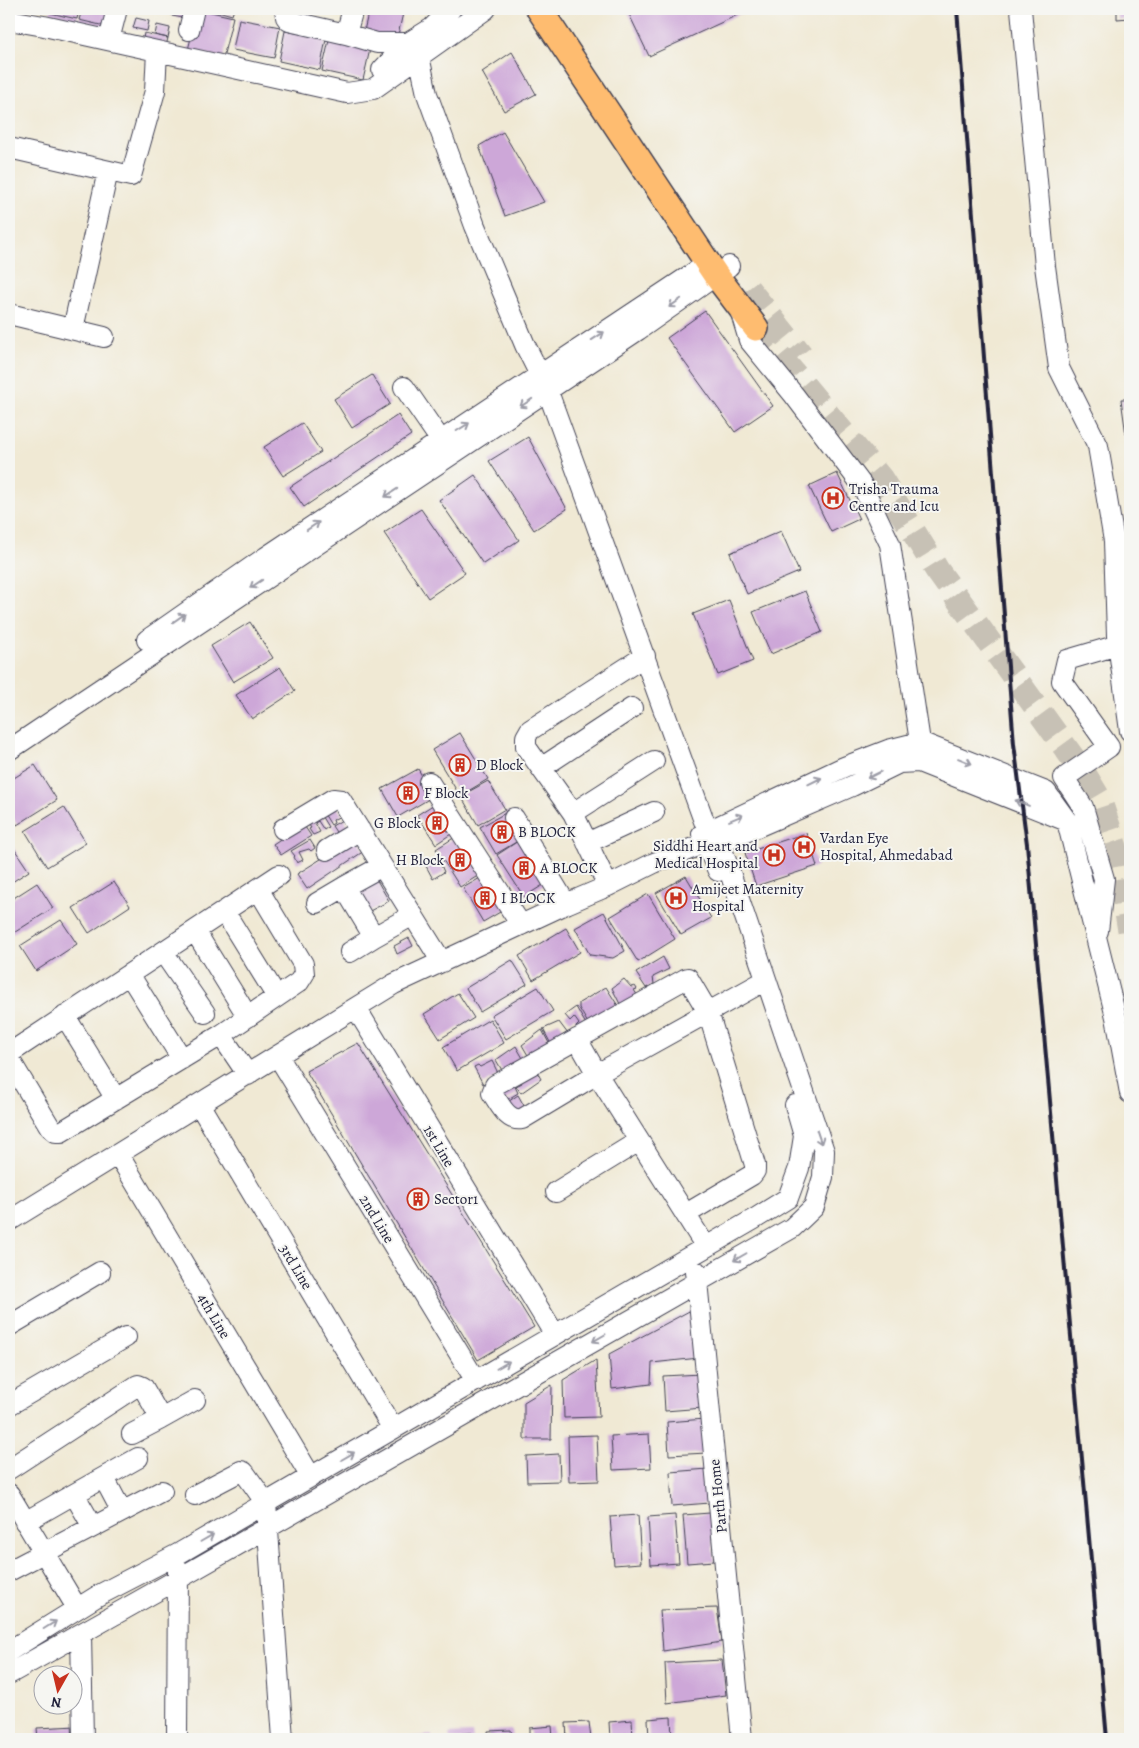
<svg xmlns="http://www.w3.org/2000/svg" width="1139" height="1748" font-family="Alegreya,serif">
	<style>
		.building { fill: #cda7d8 }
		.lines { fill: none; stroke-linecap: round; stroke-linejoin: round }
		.major-tunnel { stroke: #c7c1b5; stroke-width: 25; stroke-dasharray: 25 12; stroke-linecap: butt }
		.minor-casing { stroke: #414052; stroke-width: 22 }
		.major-casing { stroke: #414052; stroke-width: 28 }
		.minor { stroke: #fff; stroke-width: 20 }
		.major { stroke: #febc70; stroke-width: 25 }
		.rail { stroke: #22223b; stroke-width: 4 }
		.oneway { stroke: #9c9ca7 }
		.labels { text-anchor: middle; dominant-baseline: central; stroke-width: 4; stroke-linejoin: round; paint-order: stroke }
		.poi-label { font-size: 15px; fill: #22223b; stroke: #f6f6f2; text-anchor: start }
		.street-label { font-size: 15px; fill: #22223b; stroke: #f6f6f2 }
	</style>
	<rect width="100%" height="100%" fill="#f6f6f2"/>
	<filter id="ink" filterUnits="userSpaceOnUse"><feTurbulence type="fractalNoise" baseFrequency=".02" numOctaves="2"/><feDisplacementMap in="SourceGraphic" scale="10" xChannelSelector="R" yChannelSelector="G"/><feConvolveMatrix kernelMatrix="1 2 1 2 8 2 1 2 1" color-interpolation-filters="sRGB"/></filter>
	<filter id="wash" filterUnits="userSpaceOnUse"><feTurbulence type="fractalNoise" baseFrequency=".0096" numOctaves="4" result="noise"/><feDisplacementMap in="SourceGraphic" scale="20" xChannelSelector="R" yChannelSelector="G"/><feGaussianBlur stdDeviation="1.12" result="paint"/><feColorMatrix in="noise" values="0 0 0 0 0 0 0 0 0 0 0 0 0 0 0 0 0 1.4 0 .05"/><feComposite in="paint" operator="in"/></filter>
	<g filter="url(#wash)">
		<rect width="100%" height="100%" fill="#f0e9d4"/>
		<g id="blocks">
			<path class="building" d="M51,9H79L77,19L50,13Z
				M82,9H112L109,27L79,20Z
				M174,9H185L183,18L172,16Z
				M198,9L233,17L223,58L188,50Z
				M211,9H234L232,15Z
				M369,9H404L397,39L364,31Z
				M636,9H742L744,12L649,56L628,12Z
				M1117,9H1130V18L1117,19Z
				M136,18L149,21L147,31L133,28Z
				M239,19L280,27L274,58L233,50Z
				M157,25L170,28L168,38L155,35Z
				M285,31L326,39L320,70L279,61Z
				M144,33L168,38L165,50L142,44Z
				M329,40L370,49L363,80L322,71Z
				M512,52L536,94L504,111L482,72Z
				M503,132L544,202L505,216L479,146Z
				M705,311L773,406L735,432L667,338Z
				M372,375L390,404L352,428L334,399Z
				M1121,399H1130V435H1126Z
				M398,415L411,435L304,507L290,487Z
				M302,423L321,452L283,476L264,447Z
				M528,437L567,509L534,530L489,461Z
				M1128,440H1130V478H1128Z
				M837,473L859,519L831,532L809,486Z
				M475,475L519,540L483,564L439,500Z
				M421,509L465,573L428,598L384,533Z
				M781,531L799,572L747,594L730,553Z
				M805,591L822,632L771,654L753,612Z
				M729,600L753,661L718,675L693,614Z
				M250,622L273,658L233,682L211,646Z
				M280,667L295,691L252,719L236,695Z
				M460,733L488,779L460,796L432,750Z
				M35,765L57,800L17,825L9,811V781Z
				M418,769L434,796L398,817L382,789Z
				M488,781L505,809L478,825L461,796Z
				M439,801L457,830L436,844L417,815Z
				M335,804L342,815L333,820L334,823L331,825L323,812Z
				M64,807L86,843L47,867L25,831Z
				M509,811L551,880L524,897L497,855L518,841L496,854L480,827Z
				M320,814L328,827L324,830L318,821L315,823L320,832L313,835L309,829L311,828L307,822Z
				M344,819L352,831L340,838L332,826Z
				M303,824L311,836L281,855L273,844Z
				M806,833L817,866L756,886L745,853Z
				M460,834L484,872L460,887L436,849Z
				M356,837L364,851L307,889L297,874Z
				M310,840L315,848L311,851L309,849L299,852L303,860L297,863L294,857L295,856L291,851Z
				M13,847L29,871L9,884V849Z
				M438,858L444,872L433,879L426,866Z
				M487,874L507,908L483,922L463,888Z
				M686,876L711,918L681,935L656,893Z
				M375,877L389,901L364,914L352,891Z
				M114,882L130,906L89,933L73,908Z
				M37,883L53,908L12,934L9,929V901Z
				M648,894L675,939L638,962L610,917Z
				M604,912L625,951L613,958L590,955L575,928Z
				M61,920L77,944L36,971L20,946Z
				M566,928L580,952L533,980L519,956Z
				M409,938L413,946L397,954L394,946Z
				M663,957L669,969L653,977L654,984L646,988L636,973Z
				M512,960L527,984L480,1012L466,988Z
				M624,979L631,987L635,986L637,989L634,990L639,998L622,1008L612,988Z
				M538,987L553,1011L506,1039L491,1015Z
				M606,987L620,1009L589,1025L579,1008V1003Z
				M458,993L474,1018L440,1039L424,1014Z
				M576,1007L587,1026L579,1031L576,1027L579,1024L574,1017L570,1021L565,1015Z
				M490,1019L504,1043L457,1071L443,1047Z
				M559,1022L568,1034L551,1044L543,1029Z
				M542,1030L550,1045L529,1057L522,1045Z
				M358,1043L534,1327L478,1360L306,1071Z
				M516,1046L524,1060L503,1072L496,1060Z
				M492,1061L499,1075L483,1084L474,1067L478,1065L480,1067Z
				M533,1065L541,1079L521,1093L516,1086L522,1083L516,1075Z
				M511,1078L518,1093L503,1102L495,1087Z
				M518,1095L527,1111L513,1118L505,1104Z
				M693,1309L699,1358L652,1363L651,1384L612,1389L609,1354Z
				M596,1360L599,1417L564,1418L563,1380Z
				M701,1374L703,1408L665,1411L663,1376Z
				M552,1385L551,1439H524V1402Z
				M705,1419L707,1453L669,1455L667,1422Z
				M649,1434L651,1468L613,1470L611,1436Z
				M597,1435L599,1481L569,1482L568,1436Z
				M559,1454L560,1481L527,1482L526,1456Z
				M708,1469L710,1503L672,1506L670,1472Z
				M710,1513L714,1561L687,1563L683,1515Z
				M638,1515L641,1563L614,1565L610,1517Z
				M675,1515L679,1563L651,1565L648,1517Z
				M717,1608L722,1642L663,1651L660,1610Z
				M722,1660L726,1695L667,1703L665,1663Z
				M671,1717L672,1739H649L648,1719Z
				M632,1720L633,1739H610L609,1722Z
				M589,1722L591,1739H567L566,1723Z
				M77,1726L78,1739H38L37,1728Z
				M552,1726L553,1739H530V1728Z
				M511,1730L512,1739H489L488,1731Z
				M472,1733L473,1739H450L449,1734Z
				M432,1735V1739H409V1737Z"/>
		</g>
	</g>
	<g filter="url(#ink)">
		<use href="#blocks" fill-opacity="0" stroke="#414052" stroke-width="1"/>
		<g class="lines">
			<path class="major-tunnel" d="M748,289L801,355
				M756,328L881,479L937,570L1083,772L1099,799L1115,847L1130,930"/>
			<g class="minor-casing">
				<path id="minor" d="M285,9L286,17L289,21L346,34
					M353,9L346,34L377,43H408L432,28L451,9
					M1021,9L1045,266L1059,368L1098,446L1114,541L1117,636L1130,731
					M9,20L44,26L347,93L373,89L486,9
					M189,30L194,9
					M109,40L117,9
					M419,56L427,94L475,226L525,345L547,389L704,821
					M382,70L408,43
					M9,148L131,176L155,91L157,51
					M740,310L749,340L794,395L862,485L890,544L920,742L919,755
					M9,314L104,337
					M73,329L108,171
					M404,387L448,451
					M147,640L266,557L710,262
					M9,750L638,330L729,266
					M541,768L632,708
					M429,782L521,925
					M573,813L654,761
					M514,818L566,904
					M283,829L333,799L341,800L442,962
					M702,834L718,871
					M702,834L844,767L888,750L920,742L1046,792L1067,821L1116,1017L1130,1093
					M587,843L654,812
					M327,850L360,830
					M382,866L344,887L374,937L413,915
					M608,886L573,813L526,747V737L530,730L645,656
					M317,903L344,887
					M224,911L277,997
					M195,931L248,1017
					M1098,931L1104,879L1083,807L1064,778L1109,747L1062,681L1067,660L1118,645
					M163,952L205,1013
					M350,952L374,937
					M129,974L182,1059
					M356,1008L555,1335
					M65,1016L116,1099
					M221,1035L61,1132H56L50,1127L11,1062L9,1055L13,1051L279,875
					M577,1039L597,1074L522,1119C507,1122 500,1104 492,1093L495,1085L685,979L688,978L708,1012L755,1165V1171L752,1175L686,1214
					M278,1056L476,1381
					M248,1075L221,1035L299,982L304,974L303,964L258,889
					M199,1104L393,1429
					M118,1154L311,1477
					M556,1192L639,1141
					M9,1221L394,984L566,904L608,886L654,863L693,848
					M706,1247L597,1074L759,984
					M696,1271L742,1739
					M9,1326L100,1272
					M9,1405L126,1337
					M132,1434L161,1419
					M9,1469L138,1385L143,1387L161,1419L195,1400
					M104,1478L122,1512
					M9,1494L77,1608
					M195,1495L241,1471L244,1472L266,1503L283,1739
					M25,1522L74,1494
					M93,1527L74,1494L138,1458
					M9,1571L162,1491
					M81,1634L83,1739
					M9,1651L99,1595L178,1554L756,1218L788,1198L799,1168L804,1136L795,1105
					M9,1674L178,1579L792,1228L814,1207L823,1177L824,1151L720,843L852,786L899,763L919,762L1067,821
					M177,1739L178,1569"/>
			</g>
			<g class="major-casing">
				<path id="major" d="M539,9L715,274L756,328"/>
			</g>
			<use href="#minor" class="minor"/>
			<use href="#major" class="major"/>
			<path class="rail" d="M957,9L1014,744L1027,844L1107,1739"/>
		</g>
		<defs><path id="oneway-shaft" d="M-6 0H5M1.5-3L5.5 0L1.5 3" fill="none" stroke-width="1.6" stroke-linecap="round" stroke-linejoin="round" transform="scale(1.25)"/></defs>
		<g class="oneway">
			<use href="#oneway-shaft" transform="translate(675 303) rotate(145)"/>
			<use href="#oneway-shaft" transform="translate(598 336) rotate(-33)"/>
			<use href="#oneway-shaft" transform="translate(526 403) rotate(146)"/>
			<use href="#oneway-shaft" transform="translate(463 427) rotate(-32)"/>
			<use href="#oneway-shaft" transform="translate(391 493) rotate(147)"/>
			<use href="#oneway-shaft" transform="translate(313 526) rotate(-34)"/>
			<use href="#oneway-shaft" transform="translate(256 584) rotate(146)"/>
			<use href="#oneway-shaft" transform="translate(179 618) rotate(-35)"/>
			<use href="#oneway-shaft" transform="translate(965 761) rotate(22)"/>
			<use href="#oneway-shaft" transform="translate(874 775) rotate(154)"/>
			<use href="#oneway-shaft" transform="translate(815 781) rotate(-26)"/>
			<use href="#oneway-shaft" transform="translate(1022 803) rotate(-158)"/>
			<use href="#oneway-shaft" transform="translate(736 818) rotate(-23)"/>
			<use href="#oneway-shaft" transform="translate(819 1137) rotate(71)"/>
			<use href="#oneway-shaft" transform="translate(740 1257) rotate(150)"/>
			<use href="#oneway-shaft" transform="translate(599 1338) rotate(150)"/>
			<use href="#oneway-shaft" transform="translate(503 1365) rotate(-30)"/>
			<use href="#oneway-shaft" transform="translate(348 1456) rotate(-30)"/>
			<use href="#oneway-shaft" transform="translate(207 1538) rotate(-30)"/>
			<use href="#oneway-shaft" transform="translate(50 1625) rotate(-32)"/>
		</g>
	</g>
	<defs>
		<g id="hospital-ring" transform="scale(1.125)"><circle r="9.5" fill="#f6f6f2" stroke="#c8321e" stroke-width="1.5"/><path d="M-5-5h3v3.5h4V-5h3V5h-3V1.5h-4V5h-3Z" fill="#c8321e"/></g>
		<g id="building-ring" transform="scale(1.125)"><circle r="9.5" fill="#f6f6f2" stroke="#c8321e" stroke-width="1.5"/><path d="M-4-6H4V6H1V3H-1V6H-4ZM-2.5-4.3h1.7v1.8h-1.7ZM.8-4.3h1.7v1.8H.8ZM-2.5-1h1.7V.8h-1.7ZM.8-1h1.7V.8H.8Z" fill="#c8321e"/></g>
	</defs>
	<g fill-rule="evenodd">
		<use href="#hospital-ring" x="833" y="498"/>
		<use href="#building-ring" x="460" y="765"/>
		<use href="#building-ring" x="408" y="793"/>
		<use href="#building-ring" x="437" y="823"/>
		<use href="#building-ring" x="502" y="832"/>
		<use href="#hospital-ring" x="804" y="847"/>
		<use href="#hospital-ring" x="774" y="855"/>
		<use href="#building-ring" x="460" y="860"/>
		<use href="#building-ring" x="524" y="868"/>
		<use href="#building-ring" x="485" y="898"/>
		<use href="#hospital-ring" x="676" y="898"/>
		<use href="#building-ring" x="418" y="1199"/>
	</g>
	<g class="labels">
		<g class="poi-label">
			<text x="849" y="489">Trisha Trauma<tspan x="849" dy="17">Centre and Icu</tspan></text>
			<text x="476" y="765">D Block</text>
			<text x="424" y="793">F Block</text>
			<text x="421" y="823" text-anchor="end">G Block</text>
			<text x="518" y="832">B BLOCK</text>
			<text x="820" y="838">Vardan Eye<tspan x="820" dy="17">Hospital, Ahmedabad</tspan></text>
			<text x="758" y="846" text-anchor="end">Siddhi Heart and<tspan x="758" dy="17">Medical Hospital</tspan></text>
			<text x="444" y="860" text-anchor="end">H Block</text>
			<text x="540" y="868">A BLOCK</text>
			<text x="692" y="889">Amijeet Maternity<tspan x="692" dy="17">Hospital</tspan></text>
			<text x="501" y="898">I BLOCK</text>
			<text x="434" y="1199">Sector1</text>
		</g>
		<g class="street-label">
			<text transform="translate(439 1146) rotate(59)">1st Line</text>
			<text transform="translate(377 1219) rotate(59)">2nd Line</text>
			<text transform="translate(296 1267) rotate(59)">3rd Line</text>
			<text transform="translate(214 1316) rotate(59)">4th Line</text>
			<text transform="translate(718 1496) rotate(-96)">Parth Home</text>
		</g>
	</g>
	<rect width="1139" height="1748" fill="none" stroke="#f6f6f2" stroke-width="30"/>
	<g transform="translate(58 1690) rotate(188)"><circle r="24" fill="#f6f6f2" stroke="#a1a1a9"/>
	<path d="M0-4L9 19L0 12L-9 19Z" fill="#c8321e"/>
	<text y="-8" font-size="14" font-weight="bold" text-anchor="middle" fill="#22223b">N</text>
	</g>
</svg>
